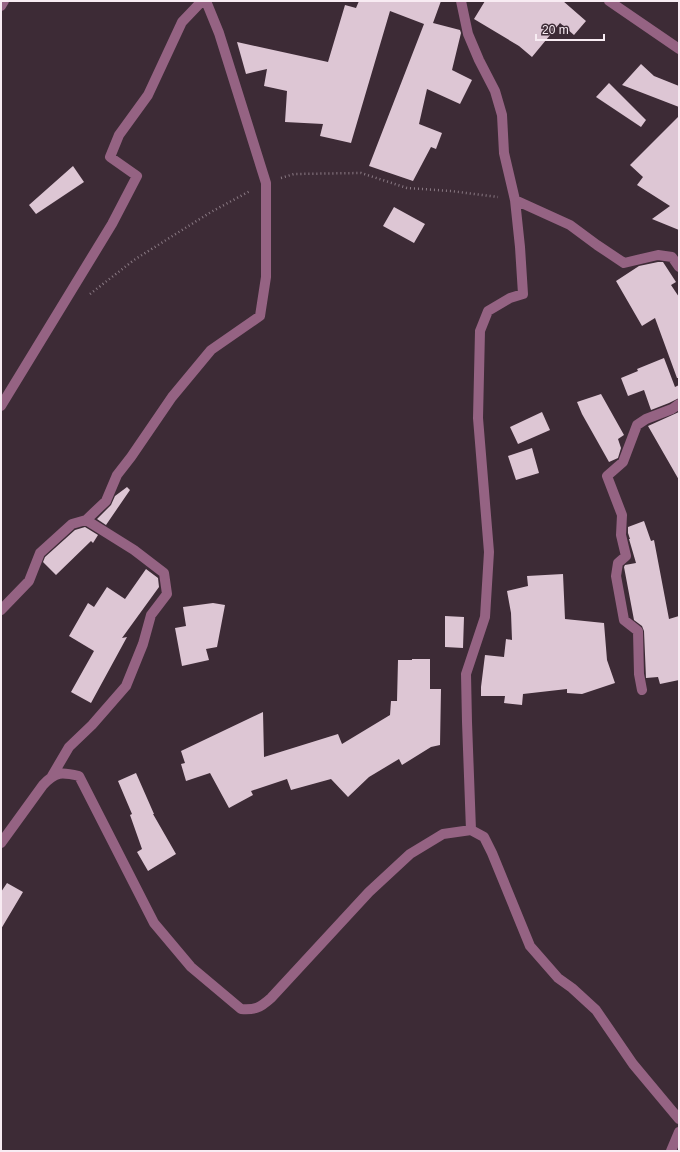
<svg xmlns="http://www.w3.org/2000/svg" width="680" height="1152" font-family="Arial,sans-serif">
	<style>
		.building { fill: #ddc6d4 }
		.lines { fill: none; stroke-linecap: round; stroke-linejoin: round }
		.path { stroke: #8a7a84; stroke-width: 2.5; stroke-dasharray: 1 3; stroke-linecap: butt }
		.minor { stroke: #956383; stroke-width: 10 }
	</style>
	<rect width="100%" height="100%" fill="#3d2b36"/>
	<path class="building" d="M359,1H441L433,23L460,30L461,33L452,70L472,80L460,104L427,89L419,124L442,133L436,149L431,147L413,181L369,166L424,24L390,11L351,143L320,136L323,124L285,122L287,91L264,86L267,69L246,74L237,42L328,62L345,5L356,8Z
		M485,1H563L586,21L574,35L560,23L532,57L519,46L474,19Z
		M641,64L654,76L679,86V107L622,85Z
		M609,83L646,120L641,127L596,97Z
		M679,116V230L652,219L670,206L637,185L643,177L630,165Z
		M73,166L84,182L36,214L29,205Z
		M394,207L425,224L414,243L383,226Z
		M658,262H663L676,282L671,285L679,297V378H677L655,318L642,326L616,281L639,266Z
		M664,358L675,387L679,385V398L669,403L651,410L644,390L628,396L621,378L638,371L637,369Z
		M601,394L624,435L618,439L621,448L618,458L609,462L582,414L577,402Z
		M542,412L550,430L518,444L510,427Z
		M679,412V480L648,426Z
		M532,448L539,473L516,480L508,456Z
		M127,487L130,490L106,525L97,519L111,505L115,496Z
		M644,521L651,541L654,540L669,619L679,616V680L660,684L658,677L646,678L644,631L642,626L634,620L624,567L625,565L636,563L629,539H630L628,533V527Z
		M85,527L98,535L93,543L91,541L56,575L43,562L45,557L75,530Z
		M146,569L158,578L159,587L122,638L127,637L91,703L71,692L94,651L69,636L88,603L94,607L107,587L125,599Z
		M563,574L565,619L604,623L607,660L615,683L582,694L567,693V689L523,694L522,705L504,703L505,696H481V687L485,655L504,657L506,639L512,640L511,613L507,591L528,586L527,576Z
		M213,603L225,605L217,647L206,649L209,660L182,666L175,628L186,626L183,607Z
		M445,616L464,617L463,648L445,647Z
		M412,659H430V689H441L440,745L431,747L402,765L399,759L369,777L348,797L331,779L291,790L287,779L251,791L253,795L229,808L210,773L186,781L181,764L185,763L181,751L263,712L264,757L338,734L342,744L390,715L391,701H397L398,660H412Z
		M136,773L154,814H153L176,854L148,871L137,852L142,849L130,815L132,814L118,781Z
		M7,883L23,892L1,929V892Z"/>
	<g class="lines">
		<path class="path" d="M281,178L294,174L361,173L407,188L451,191L498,197
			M90,294L134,260L211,212L250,191"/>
		<path class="minor" d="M461,1L468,34L479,60L495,91L502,115L504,153L515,200L520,247L523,294L510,298L488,311L480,331L478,418L489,552L485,617L466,674L467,722L471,830
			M609,1L679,49
			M1,6L4,1
			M515,200L570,225L597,245L624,263L658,255L672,257L679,267
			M1,406L112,224L137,176L110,157L119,135L148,95L182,22L202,1
			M1,610L29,581L40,553L72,524L86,520L106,501L117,475L131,457L172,397L211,350L260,316L266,277V183L219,33L206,1
			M642,690L639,674L638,631L624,620L616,576L618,563L626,556L621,535L622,515L607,476L623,462L637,425L646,419L672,409L679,404
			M52,776L69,747L92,725L126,686L143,644L151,615L167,594L164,573L134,550L86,520
			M1,843L43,785C56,771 62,772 79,776L154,923L191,967L241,1009C255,1010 260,1008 271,998L369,892L410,854L443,834L471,830L484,837L492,853L530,946L558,978L572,988L596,1010L633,1064L679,1119
			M671,1151L679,1132"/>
	</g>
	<rect width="680" height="1152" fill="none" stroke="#f8ecf3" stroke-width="4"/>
	<path d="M536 34v6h68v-6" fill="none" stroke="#f8ecf3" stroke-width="2"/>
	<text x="542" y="34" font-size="12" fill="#f8ecf3" stroke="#3d2b36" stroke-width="3" paint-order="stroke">20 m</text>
</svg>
